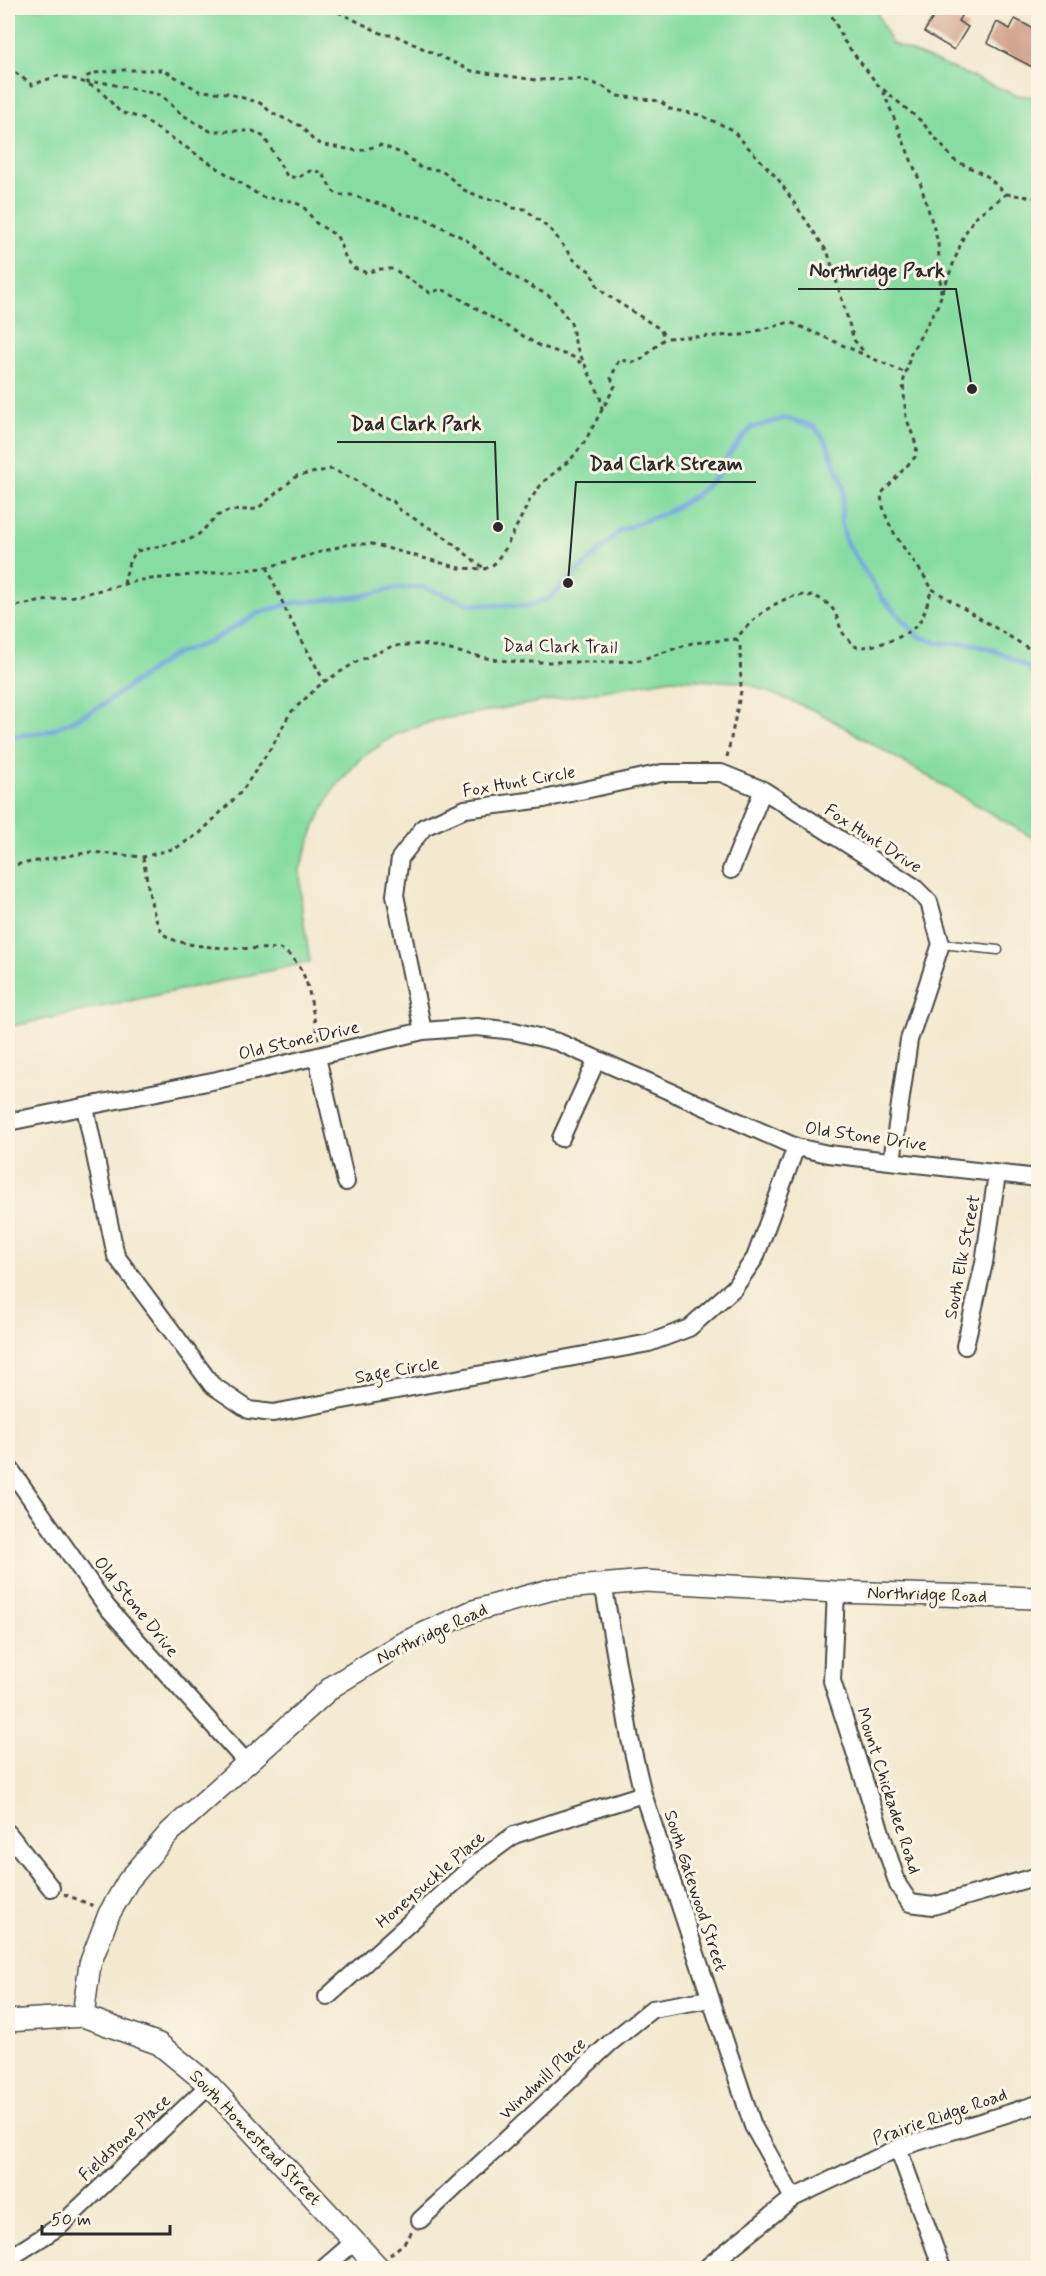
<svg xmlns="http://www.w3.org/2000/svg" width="1046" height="2276" font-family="Mynerve,sans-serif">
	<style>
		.green { fill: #87dda1; stroke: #598466; stroke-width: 1.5 }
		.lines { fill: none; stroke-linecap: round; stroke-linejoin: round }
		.stream { stroke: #73a8e0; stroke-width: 5 }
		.building { fill: #d09f88 }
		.service-casing { stroke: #494844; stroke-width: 11 }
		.minor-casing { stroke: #494844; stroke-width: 20 }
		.tertiary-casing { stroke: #494844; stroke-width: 24 }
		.path { stroke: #494844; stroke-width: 3; stroke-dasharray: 4.5 4.5; stroke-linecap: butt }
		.service { stroke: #fff; stroke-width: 8 }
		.minor { stroke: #fff; stroke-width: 16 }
		.tertiary { stroke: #fff; stroke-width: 21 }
		.labels { text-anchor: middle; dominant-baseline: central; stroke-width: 6; stroke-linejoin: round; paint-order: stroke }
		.street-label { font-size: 18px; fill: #2b2b2b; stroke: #fcf5e5 }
		.leader { fill: none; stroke: #2b2b2b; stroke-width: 2 }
		.callout-dot { fill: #2b2b2b; stroke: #fcf5e5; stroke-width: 2 }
		.callout-label { font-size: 20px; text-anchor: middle; font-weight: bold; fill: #2b2b2b; stroke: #fcf5e5; stroke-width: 6; stroke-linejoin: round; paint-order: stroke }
	</style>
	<rect width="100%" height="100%" fill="#fcf5e5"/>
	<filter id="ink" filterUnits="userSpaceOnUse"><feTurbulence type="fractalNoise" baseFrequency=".0167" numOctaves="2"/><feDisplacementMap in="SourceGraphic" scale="12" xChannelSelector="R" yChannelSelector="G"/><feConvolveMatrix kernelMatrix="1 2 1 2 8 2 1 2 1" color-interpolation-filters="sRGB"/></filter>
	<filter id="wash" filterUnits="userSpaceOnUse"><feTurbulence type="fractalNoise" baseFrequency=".008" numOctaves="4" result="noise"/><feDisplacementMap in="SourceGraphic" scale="24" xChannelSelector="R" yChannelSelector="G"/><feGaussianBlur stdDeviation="1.35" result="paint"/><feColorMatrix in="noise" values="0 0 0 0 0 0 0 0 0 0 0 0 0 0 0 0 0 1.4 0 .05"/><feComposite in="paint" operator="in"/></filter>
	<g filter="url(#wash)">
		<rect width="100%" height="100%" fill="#f2e9cf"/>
		<path class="green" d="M8,8H875L891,43L1016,95L1038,97V841L818,712L743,682L671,679L436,720L395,735L360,759L333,790L316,823L300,869L302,911L310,962L8,1027Z"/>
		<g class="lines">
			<path class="stream" d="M8,734L15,736L46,732L70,722L101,706L171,656L209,642L259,613L293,603L357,597L392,589L422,587L471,604L528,606L551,597L621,530L670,511L696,495L719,474L729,454L751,428L786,418L815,427L827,444L844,486L841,520L846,542L883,599L918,636L938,643L972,644L999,652L1029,668L1038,683"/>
		</g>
		<g id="blocks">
			<path class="building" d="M939,8H966L958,21L968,27L954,50L924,32Z
				M1015,19L1038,31V70L987,43L997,22L1010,29Z"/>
		</g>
	</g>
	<g filter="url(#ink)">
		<use href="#blocks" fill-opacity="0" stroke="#494844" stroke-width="1.5"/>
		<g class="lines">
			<g class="service-casing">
				<path id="service" d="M941,944L998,950"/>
			</g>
			<g class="minor-casing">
				<path id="minor" d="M731,870L763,790
					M423,1031L395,895L400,858L424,827L465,809L544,799L662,773H721L763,790L913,886L929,902L941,944L909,1040L892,1161
					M317,1057L346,1182
					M85,1107L116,1256L212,1385L249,1410L273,1413L649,1343L689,1328L734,1288L755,1258L796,1147
					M8,1122L217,1080L423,1031L477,1027L514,1031L558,1042L796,1147L828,1154L1038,1178
					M561,1138L597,1059
					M965,1346L984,1263L997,1174
					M8,1466L107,1607L247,1763
					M603,1583L630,1739L643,1794L753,2126L793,2198
					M836,1592L832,1681L898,1885L910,1903L933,1906L1038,1876
					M8,1833L51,1888
					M327,1997L475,1864L514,1835L643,1794
					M898,2148L942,2268
					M420,2220L610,2043L652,2009L710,1999
					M8,2259L60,2226L209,2085
					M324,2268L354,2242
					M706,2268L793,2198L898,2148L1038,2104"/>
			</g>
			<g class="tertiary-casing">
				<path id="tertiary" d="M83,2016L90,1964L109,1914L128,1881L170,1832L333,1686L401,1644L473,1611L553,1589L645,1581L836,1592L1038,1598
					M8,2021L83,2016L159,2044L209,2085L379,2268"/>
			</g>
			<path class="path" d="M330,8L385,35H394L472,71L536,80L579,79L602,86L618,96L660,101L670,109L700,115L731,129L778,179L828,253L854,340L865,353
				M828,8L844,41L878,85L921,121L954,160L987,176L1006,194L975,217L964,235L937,307L911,353L903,383L906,417L917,447L915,457L881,494C884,532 915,558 932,589
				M8,67L32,85L57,76L78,80L99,89L120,112L141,118L262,197L291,201L303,206L316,223L337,236L346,259L354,268L367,273L378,269H394L430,293L441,289L452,294L540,346L573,357L581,363
				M883,91L920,182L938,242L941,293
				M1006,194L1038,198
				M602,410L600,396L576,346L571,323L551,297L509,274L465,239L424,218L402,214L392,208L351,195H338L332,190L322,172L310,171L297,178L287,176L264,137L253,131H210L181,114L161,95L101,82L88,83L86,77L94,73L124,70H164L199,91L227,93L260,103L272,113L301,126L314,141L324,145L359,151L380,145L404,154L421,168L439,170L446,174L464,190L486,199L504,201L512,208L525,209L553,232L573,259L591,272L597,285L605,294L660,329L665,338
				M267,567L288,615L324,681
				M124,584L129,562L137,551L188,540L197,536L217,516L228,511L257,509L297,476L331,469L356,480L382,498L393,501L400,510L446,538L485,569
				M8,607L80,595L141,580L264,568L349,544H372L460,568L485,569L494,564L505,549L530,500L543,482L571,459L584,443L615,386L611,378L619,360L634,362L642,359L665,338L742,335L790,322L906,373
				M727,757L741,691L740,644L736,639
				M143,857C147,878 151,917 163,933C177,951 256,948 280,949C313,966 309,1007 319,1039
				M8,866L91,852L143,857L176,848L200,833L242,791L274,743L290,713L322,683L358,661L393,646L423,644L491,659L519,662H611L640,660L692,643L736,639C754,616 797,578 828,604C838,612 837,623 843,633C846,638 852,643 856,647C874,648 910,637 920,621C926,611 928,599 932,589L1038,654
				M64,1894L94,1906
				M390,2255L405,2242L412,2232"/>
			<use href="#service" class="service"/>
			<use href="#minor" class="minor"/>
			<use href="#tertiary" class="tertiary"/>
		</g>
	</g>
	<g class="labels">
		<g class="street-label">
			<text transform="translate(560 647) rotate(1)">Dad Clark Trail</text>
			<text transform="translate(519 782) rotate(-10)">Fox Hunt Circle</text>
			<text transform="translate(873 839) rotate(33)">Fox Hunt Drive</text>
			<text transform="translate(299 1041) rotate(-13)">Old Stone Drive</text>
			<text transform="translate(866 1137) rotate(8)">Old Stone Drive</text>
			<text transform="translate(963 1257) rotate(-79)">South Elk Street</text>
			<text transform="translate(397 1371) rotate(-10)">Sage Circle</text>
			<text transform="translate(927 1595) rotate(2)">Northridge Road</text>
			<text transform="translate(136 1607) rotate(51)">Old Stone Drive</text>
			<text transform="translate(432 1634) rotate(-25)">Northridge Road</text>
			<text transform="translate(888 1791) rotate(72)">Mount Chickadee Road</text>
			<text transform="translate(431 1880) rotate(-41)">Honeysuckle Place</text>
			<text transform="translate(695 1891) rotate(72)">South Gatewood Street</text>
			<text transform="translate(543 2079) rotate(-43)">Windmill Place</text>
			<text transform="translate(940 2117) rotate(-19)">Prairie Ridge Road</text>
			<text transform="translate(125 2138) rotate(-43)">Fieldstone Place</text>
			<text transform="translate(255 2138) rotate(46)">South Homestead Street</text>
		</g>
	</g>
	<path class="leader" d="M972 389L956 289H798M498 527L495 442H337M568 583L576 482H756"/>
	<g class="callout-dot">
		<circle cx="972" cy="389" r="6"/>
		<circle cx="498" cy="527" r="6"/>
		<circle cx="568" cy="583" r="6"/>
	</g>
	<g class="callout-label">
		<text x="877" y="277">Northridge Park</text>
		<text x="416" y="430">Dad Clark Park</text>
		<text x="666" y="470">Dad Clark Stream</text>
	</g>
	<rect width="1046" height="2276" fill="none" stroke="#fcf5e5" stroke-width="30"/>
	<path d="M42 2225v9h128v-9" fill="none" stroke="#2b2b2b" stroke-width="3"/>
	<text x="51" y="2225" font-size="18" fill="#2b2b2b" stroke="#fcf5e5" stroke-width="4.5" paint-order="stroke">50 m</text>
</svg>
